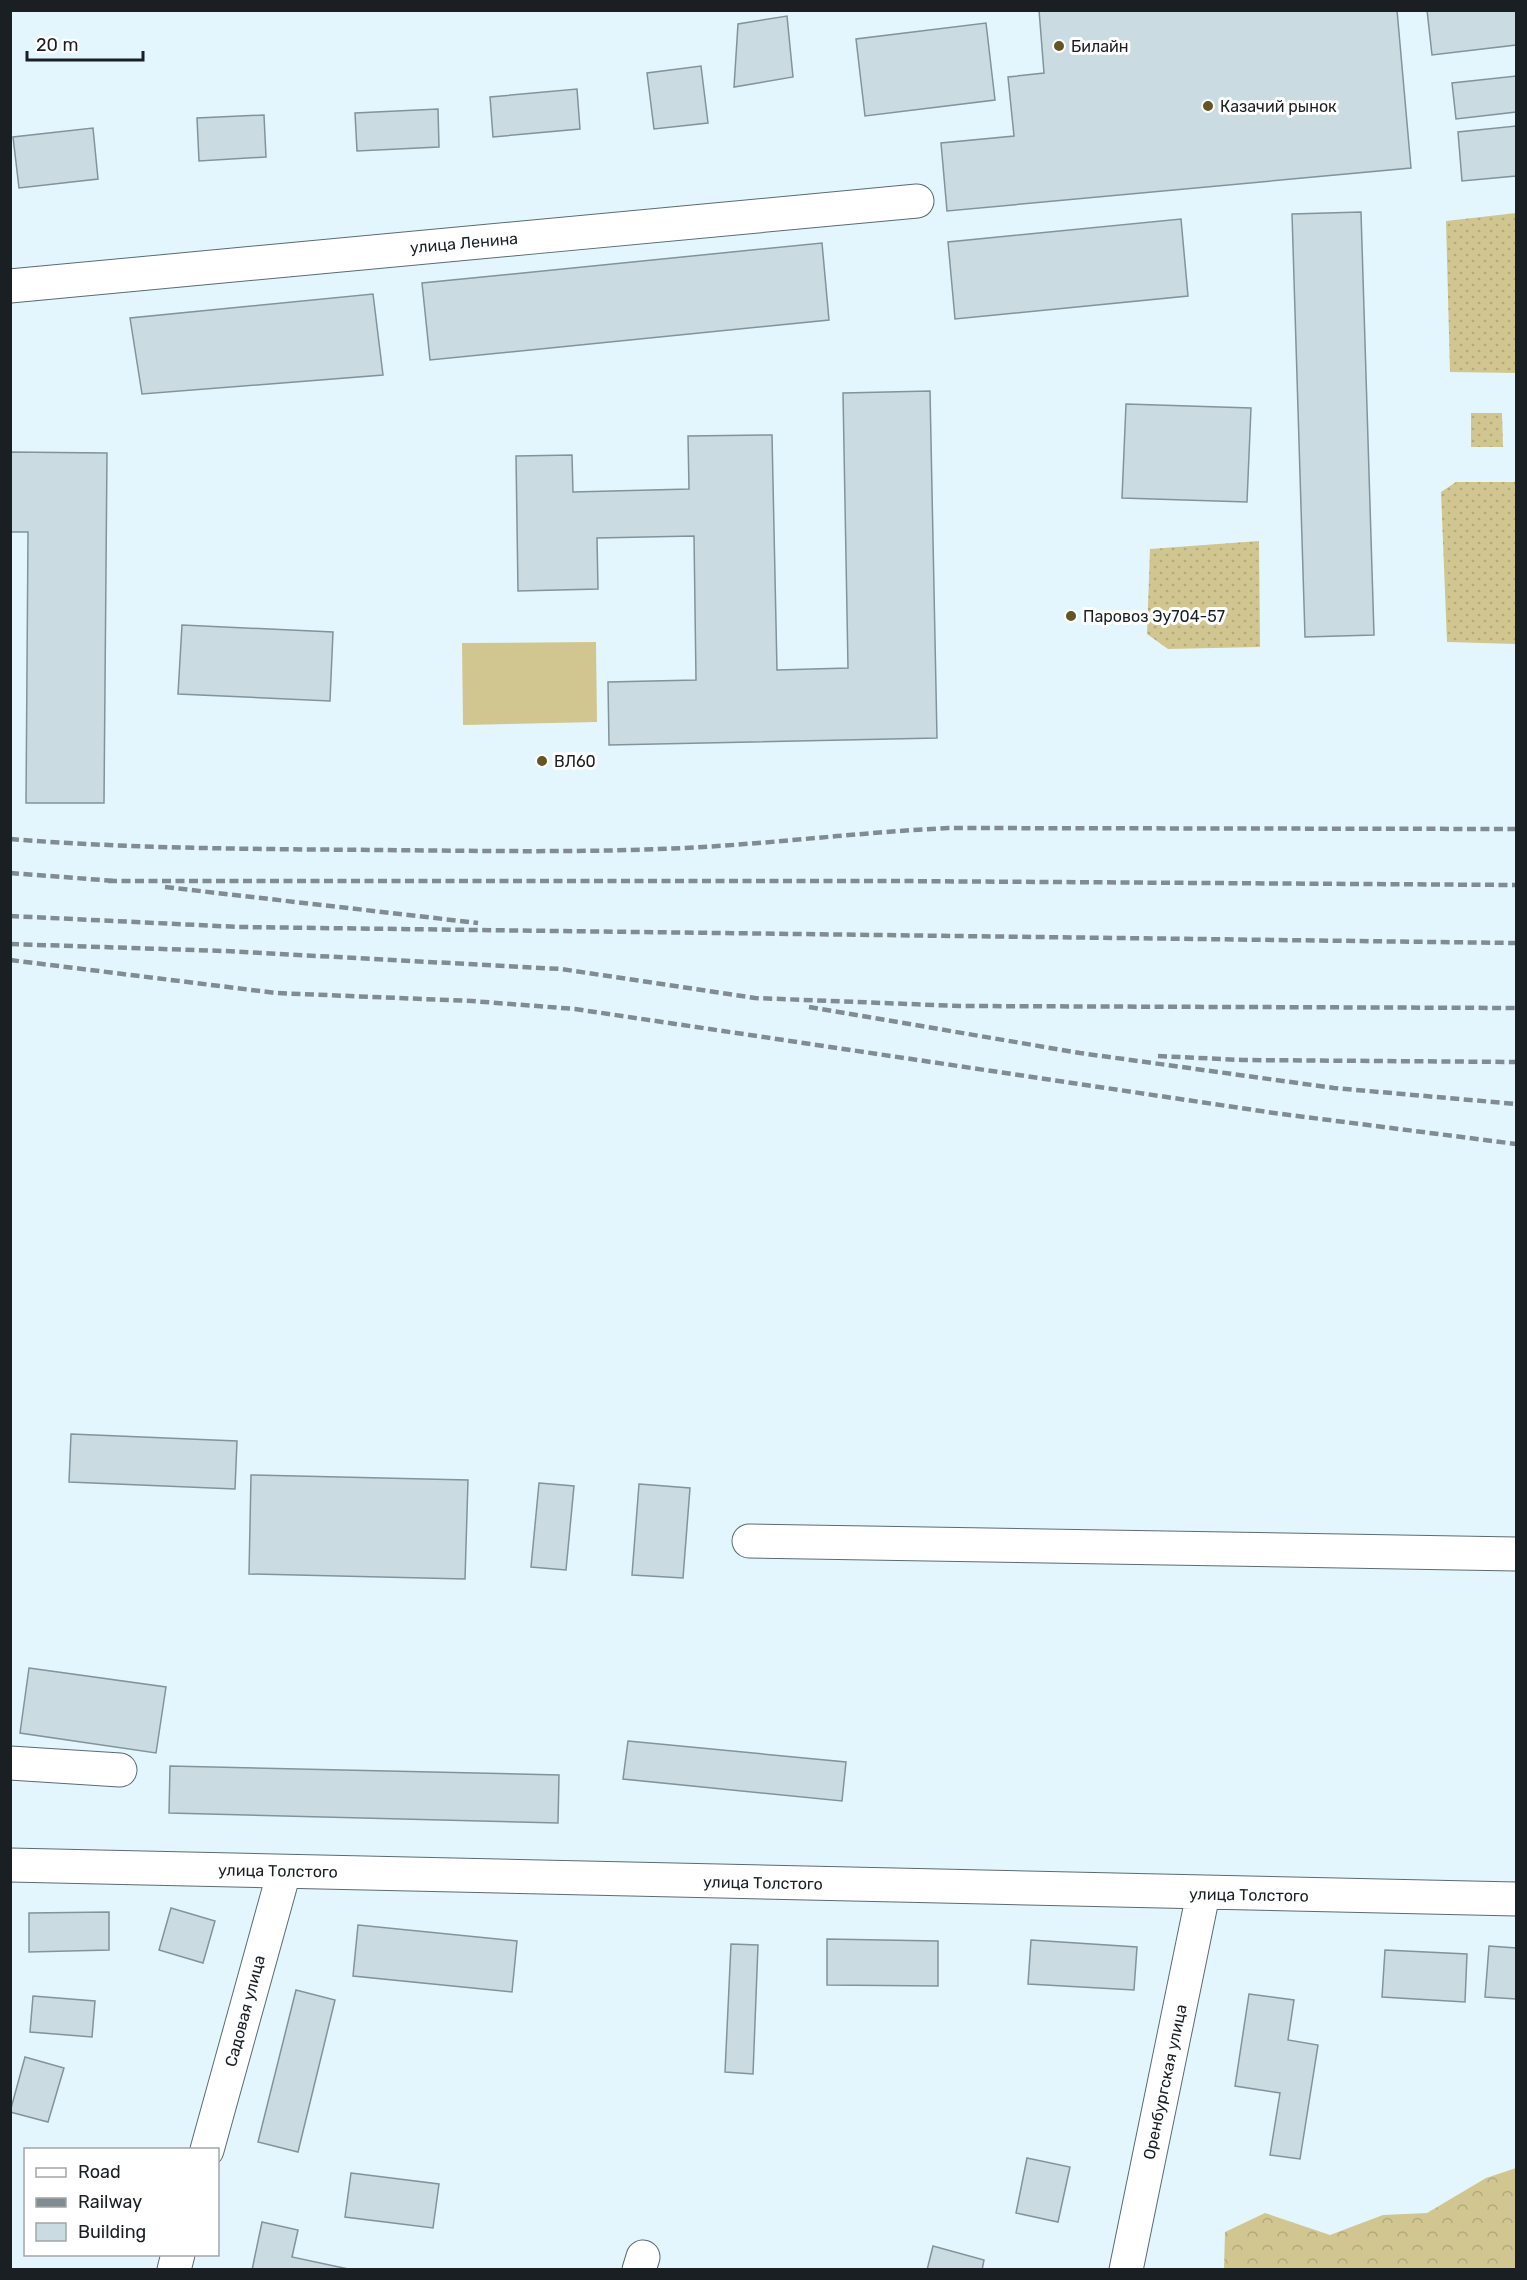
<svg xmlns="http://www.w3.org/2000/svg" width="1527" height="2280" font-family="Rubik,sans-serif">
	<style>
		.grass { fill: url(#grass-dots) }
		.forest { fill: url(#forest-crowns) }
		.garden { fill: #d1c690 }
		.building { fill: #cadbe2; stroke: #839399; stroke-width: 1.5 }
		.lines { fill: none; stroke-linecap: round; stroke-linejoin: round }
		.minor-casing { stroke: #5b6b71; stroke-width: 35 }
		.minor { stroke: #fff; stroke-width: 33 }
		.rail { stroke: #808c91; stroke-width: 4.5; stroke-dasharray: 9 4.5; stroke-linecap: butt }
		.poi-dot { fill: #625724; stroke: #fff; stroke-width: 2 }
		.labels { text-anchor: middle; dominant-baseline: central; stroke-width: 6; stroke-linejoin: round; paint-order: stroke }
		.poi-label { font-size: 16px; fill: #191f22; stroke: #fff; text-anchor: start }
		.street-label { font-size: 16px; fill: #191f22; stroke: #fff }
	</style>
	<defs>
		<pattern id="grass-dots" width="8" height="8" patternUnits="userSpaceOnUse" patternTransform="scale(1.5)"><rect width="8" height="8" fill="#d1c690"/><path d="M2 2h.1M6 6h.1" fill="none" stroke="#b3aa7c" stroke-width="1.8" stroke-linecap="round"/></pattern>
		<pattern id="forest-crowns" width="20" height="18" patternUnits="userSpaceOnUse" patternTransform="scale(1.5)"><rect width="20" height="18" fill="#d1c690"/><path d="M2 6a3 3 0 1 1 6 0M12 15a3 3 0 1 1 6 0" fill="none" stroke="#b3aa7c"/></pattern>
	</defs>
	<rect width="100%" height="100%" fill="#e4f6fd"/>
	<path class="grass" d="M1516,213V373L1450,372L1446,221Z
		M1502,413L1503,447H1471V413Z
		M1456,482H1516V644L1447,642L1441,492Z
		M1259,541L1260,647L1168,649L1147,634L1150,549Z"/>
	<path class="forest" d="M1516,2168V2269H1224L1225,2232L1265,2213L1330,2235L1383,2215L1427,2213L1486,2178Z"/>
	<path class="garden" d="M596,642L597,722L463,725L462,643Z"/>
	<path class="building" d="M1039,10H1397L1411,168L947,211L941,143L1014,136L1008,77L1044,73Z
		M1427,10H1516V45L1432,55Z
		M787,16L793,77L734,87L738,24Z
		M986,23L995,100L865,116L856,39Z
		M701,66L708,123L654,129L647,73Z
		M1516,76V112L1456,119L1452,83Z
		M577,89L580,129L493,137L490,97Z
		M438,109L439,147L357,151L355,113Z
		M264,115L266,157L199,161L197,118Z
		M1516,126V176L1462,181L1458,132Z
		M93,128L98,179L19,188L13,137Z
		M1361,212L1374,635L1305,637L1292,214Z
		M1181,219L1188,296L955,319L948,242Z
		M822,243L829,320L430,360L422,283Z
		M373,294L383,375L142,394L130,318Z
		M930,391L937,738L609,745L608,682L696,680L694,536L597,538L598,589L518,591L516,456L572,455L573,492L689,489L688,436L772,435L777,670L848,668L843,393Z
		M1126,404L1251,408L1247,502L1122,498Z
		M10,452L107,453L104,803H26L28,532H10Z
		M182,625L333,632L330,701L178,694Z
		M71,1434L237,1441L235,1489L69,1482Z
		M251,1475L468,1480L465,1579L249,1574Z
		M539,1483L574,1486L566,1570L531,1567Z
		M639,1484L690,1488L683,1578L632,1575Z
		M29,1668L166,1687L156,1753L20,1733Z
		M628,1741L846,1762L842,1801L623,1779Z
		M170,1766L559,1775L558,1823L169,1813Z
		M171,1908L215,1921L203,1963L159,1950Z
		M109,1912V1950L29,1952V1913Z
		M358,1925L517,1941L512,1992L353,1976Z
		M827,1939L938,1941V1986L827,1985Z
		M1031,1940L1137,1947L1134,1990L1028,1984Z
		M731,1944L758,1945L753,2074L725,2072Z
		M1489,1946L1516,1948V1999L1485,1997Z
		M1385,1950L1467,1954L1465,2002L1382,1997Z
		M296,1990L335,2000L298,2152L258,2142Z
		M1249,1994L1294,2000L1288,2040L1318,2045L1300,2159L1270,2155L1280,2093L1235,2086Z
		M33,1996L95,2001L92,2037L30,2032Z
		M25,2057L64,2068L48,2122L10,2112Z
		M1027,2158L1070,2167L1058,2222L1016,2213Z
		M351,2173L439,2184L433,2228L345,2217Z
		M262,2222L298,2230L292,2257L353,2270H252Z
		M933,2246L984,2260L982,2270H927Z"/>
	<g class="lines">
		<g class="minor-casing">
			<path id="minor" d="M10,286L917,201
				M749,1541L1516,1554
				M10,1763L120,1770
				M10,1865L1516,1899
				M207,2150L284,1872
				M174,2270L178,2254
				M639,2270L643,2257
				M1126,2270L1203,1894"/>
		</g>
		<use href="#minor" class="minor"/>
		<path class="rail" d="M10,839C134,849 259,849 383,850C490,851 597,853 703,847C785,842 866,832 948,828L1516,829
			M10,873L115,881
			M108,881H895L1516,885
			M165,887L478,923
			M10,916L239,927L1516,943
			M10,944L224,951L561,969L755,998L960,1006L1516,1008
			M10,960L276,993L472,1001L575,1009L1274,1113L1516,1144
			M809,1007L1080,1053L1334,1088L1516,1104
			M1158,1056L1242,1060L1516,1062"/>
	</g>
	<g class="poi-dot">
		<circle cx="1059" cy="46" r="6"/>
		<circle cx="1208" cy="106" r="6"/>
		<circle cx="1071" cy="616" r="6"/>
		<circle cx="542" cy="761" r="6"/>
	</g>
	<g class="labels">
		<g class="poi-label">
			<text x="1071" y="46">Билайн</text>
			<text x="1220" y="106">Казачий рынок</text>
			<text x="1083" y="616">Паровоз Эу704-57</text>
			<text x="554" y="761">ВЛ60</text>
		</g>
		<g class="street-label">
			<text transform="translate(464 243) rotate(-5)">улица Ленина</text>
			<text transform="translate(278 1871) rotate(1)">улица Толстого</text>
			<text transform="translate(763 1883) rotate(1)">улица Толстого</text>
			<text transform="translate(1249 1895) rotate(1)">улица Толстого</text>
			<text transform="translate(245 2011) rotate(-75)">Садовая улица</text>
			<text transform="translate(1165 2082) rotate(-78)">Оренбургская улица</text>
		</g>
	</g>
	<rect width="1527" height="2280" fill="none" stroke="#191f22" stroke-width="24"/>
	<rect x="24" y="2148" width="195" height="108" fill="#ffffff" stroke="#a3a5a7" stroke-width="1.5"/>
	<rect x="36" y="2168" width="30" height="9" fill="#ffffff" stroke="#a3a5a7" stroke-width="1.5"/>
	<text x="78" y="2178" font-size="18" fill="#191f22">Road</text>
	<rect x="36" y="2198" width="30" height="9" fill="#808c91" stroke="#a3a5a7" stroke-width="1.5"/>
	<text x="78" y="2208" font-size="18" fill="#191f22">Railway</text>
	<rect x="36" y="2223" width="30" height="18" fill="#cadbe2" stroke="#a3a5a7" stroke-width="1.5"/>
	<text x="78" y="2238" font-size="18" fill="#191f22">Building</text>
	<path d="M27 51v9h116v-9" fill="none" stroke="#191f22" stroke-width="3"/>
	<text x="36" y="51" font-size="18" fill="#191f22" stroke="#ffffff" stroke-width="4.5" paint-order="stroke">20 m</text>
</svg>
